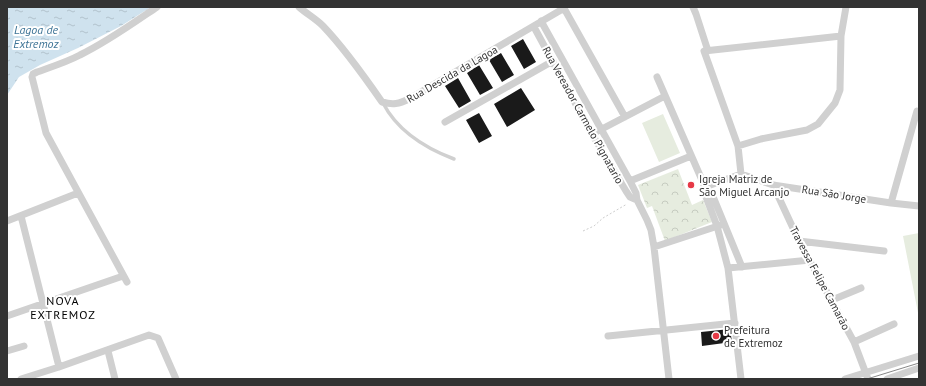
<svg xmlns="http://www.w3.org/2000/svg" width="926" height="386" font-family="'PT Sans',sans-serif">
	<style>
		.park { fill: url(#park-crowns) }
		.garden { fill: #e6ecdf }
		.water { fill: url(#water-ripples) }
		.building { fill: #1a1a1a }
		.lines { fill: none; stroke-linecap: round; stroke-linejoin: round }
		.path { stroke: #cdcdcd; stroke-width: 1; stroke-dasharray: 2 2; stroke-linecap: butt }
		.lane { stroke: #d0d0d0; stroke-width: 3.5 }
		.street { stroke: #d0d0d0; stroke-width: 7 }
		.tram { stroke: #888; stroke-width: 1 }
		.poi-dot { fill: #e63946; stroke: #fff; stroke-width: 1.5 }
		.labels { text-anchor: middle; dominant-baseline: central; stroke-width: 4; stroke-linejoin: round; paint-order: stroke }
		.street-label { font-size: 11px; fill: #333; stroke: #fff }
		.poi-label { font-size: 11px; fill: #333; stroke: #fff; text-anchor: start }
		.water-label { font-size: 12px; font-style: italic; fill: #3f7597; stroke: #fff }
		.neighbourhood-label { font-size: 12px; letter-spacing: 1px; fill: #000; stroke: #fff }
	</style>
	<defs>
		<pattern id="park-crowns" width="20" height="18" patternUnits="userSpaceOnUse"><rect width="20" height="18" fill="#e6ecdf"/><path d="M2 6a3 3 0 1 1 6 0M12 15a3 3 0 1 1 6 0" fill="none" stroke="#c6cbc0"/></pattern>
		<pattern id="water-ripples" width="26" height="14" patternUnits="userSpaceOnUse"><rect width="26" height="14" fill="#cfe2ee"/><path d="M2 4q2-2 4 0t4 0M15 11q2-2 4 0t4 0" fill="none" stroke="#b2c2cd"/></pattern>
	</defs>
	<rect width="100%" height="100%" fill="#fff"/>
	<path class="park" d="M678,169L692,205L703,200L712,222L665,241L652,206L647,208L638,185Z"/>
	<path class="garden" d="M663,114L680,153L659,162L642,123Z
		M919,233V318L903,236Z"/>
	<path class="water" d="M7,7H151L121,26L78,48L40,65L19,77L7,95Z"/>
	<path class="building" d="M523,39L536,62L524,69L511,46Z
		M501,53L514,75L502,82L489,60Z
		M479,65L493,88L480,95L467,73Z
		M458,78L471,101L459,108L445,86Z
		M521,88L535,110L507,127L494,104Z
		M479,113L492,136L479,143L466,120Z
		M730,329L732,342L702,346L701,332Z"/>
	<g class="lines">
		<path class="path" d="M583,231L594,226L603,218L627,204"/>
		<path class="lane" d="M383,103C398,132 425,148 454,159"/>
		<path class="street" d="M299,7C307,14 316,19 323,26C345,49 364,76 382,102C393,105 399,104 409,99L561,10H565L625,117
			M693,7L696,14L708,51
			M541,21L630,181L636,193L637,200L647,220L651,230L654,247L669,379
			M534,27L592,134L626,191L630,197L637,200
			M657,77L705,187L706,197L717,226L728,268L741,379
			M445,122L553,61
			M598,131L665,96
			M738,146L761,139L807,130L818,124L835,103L840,90L841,36L846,7
			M741,174L738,146L704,51L841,36
			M630,181L691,156
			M773,185L799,241L854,342L868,379
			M891,203L917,111
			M21,216L59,367
			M7,221L78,193
			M799,241L884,251
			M654,247L721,225
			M742,267L712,194L705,187L741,174L773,185L891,203L919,206
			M728,268L810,260
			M127,282L46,133L32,77L33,74L37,72C51,67 67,62 80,55C107,42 132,24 157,7
			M832,300L861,288
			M7,316L123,276
			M608,336L735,323
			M854,342L894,324
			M7,351L24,346
			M108,351L115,379
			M21,379L59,367L149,335L158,338L176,379
			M845,379L919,356
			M887,379L919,368"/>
		<path class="tram" d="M867,379L919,363"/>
	</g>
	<g class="poi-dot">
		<circle cx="691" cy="185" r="4"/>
		<circle cx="716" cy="336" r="4"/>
	</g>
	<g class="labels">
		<g class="street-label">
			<text transform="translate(452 74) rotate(-30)">Rua Descida da Lagoa</text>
			<text transform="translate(583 115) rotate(61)">Rua Vereador Carmelo Pignatario</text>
			<text transform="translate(834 194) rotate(9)">Rua São Jorge</text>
			<text transform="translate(820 278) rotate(62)">Travessa Felipe Camarão</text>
		</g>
		<g class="poi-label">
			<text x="699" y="179">Igreja Matriz de<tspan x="699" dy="13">São Miguel Arcanjo</tspan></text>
			<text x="724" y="330">Prefeitura<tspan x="724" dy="13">de Extremoz</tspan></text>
		</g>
		<g class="water-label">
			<text x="36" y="29">Lagoa de<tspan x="36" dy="14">Extremoz</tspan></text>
		</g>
		<g class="neighbourhood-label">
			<text x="63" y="300">NOVA<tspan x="63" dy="14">EXTREMOZ</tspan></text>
		</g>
	</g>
	<rect width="926" height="386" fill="none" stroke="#333333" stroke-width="16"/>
</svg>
